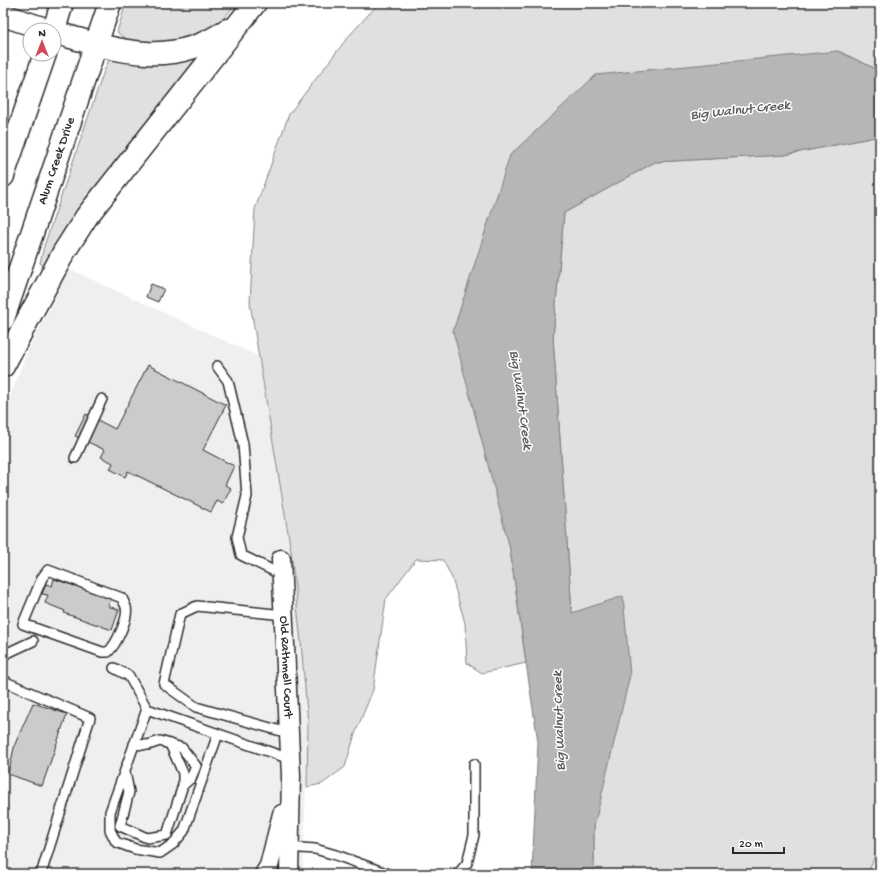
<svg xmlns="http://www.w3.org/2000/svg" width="883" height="877" font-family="'Gochi Hand',sans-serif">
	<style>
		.built { fill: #efefef }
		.green { fill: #e0e0e0; stroke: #868686 }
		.water { fill: #b6b6b6; stroke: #7e7e7e }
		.building { fill: #cbcbcb; stroke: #2b2b2b }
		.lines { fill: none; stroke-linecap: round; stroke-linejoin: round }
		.service-casing { stroke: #2b2b2b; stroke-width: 12 }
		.minor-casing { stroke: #2b2b2b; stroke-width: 21 }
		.primary-casing { stroke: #2b2b2b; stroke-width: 25 }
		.motorway-casing { stroke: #2b2b2b; stroke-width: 25 }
		.service { stroke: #fff; stroke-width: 9 }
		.minor { stroke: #fff; stroke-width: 18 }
		.primary { stroke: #fff; stroke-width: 22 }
		.motorway { stroke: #fff; stroke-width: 22 }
		.labels { text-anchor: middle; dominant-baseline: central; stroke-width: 3; stroke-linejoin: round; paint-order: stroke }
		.street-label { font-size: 13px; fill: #2b2b2b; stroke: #fff }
		.water-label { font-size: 14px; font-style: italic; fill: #5c5c5c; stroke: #fff }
	</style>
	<rect width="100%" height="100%" fill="#fff"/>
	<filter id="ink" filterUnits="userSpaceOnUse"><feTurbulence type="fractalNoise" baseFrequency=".025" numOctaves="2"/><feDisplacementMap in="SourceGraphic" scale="8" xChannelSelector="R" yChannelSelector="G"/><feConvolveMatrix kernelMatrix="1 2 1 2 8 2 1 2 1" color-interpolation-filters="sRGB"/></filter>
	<g filter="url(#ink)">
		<path class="built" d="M69,269L258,356L291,551L301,642L308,723L303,874H3V415L26,355Z"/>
		<path class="green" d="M126,3H237C231,9 225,18 218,24C198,39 136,54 117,32Z
			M379,3H880V71L838,51L510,155V549L526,663L482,673L467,663L465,623L452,578L443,560L416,559L386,599L373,690L355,734L345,767L322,784L307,787L308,723L301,642L291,551L250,303L255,209L289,114L348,37Z
			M194,56L197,58L196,62L45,265H42L40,263L44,246L104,71L109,60L150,64L172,63Z
			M880,136V842L868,874H594V827L572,613L553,337L564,213L655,162L785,155Z"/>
		<path class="water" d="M838,51L880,71V136L785,155L655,162L564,213L553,337L572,613L623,596L630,675L594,827V874H532L538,742L526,663L510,549L453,331L510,155L596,75Z"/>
		<path class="building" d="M151,284L164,289L158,302L146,297Z
			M148,365L226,405L203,450L234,466L225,485L231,488L223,504L217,501L211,512L128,471L125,477L110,469L113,463L101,457L105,450L75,436L86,414L115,429Z
			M54,579L75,586V584L111,599L108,606L119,610L112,630L64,613L65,611L45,603L48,595L42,594L46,584L52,586Z
			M33,703L67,714L42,786L8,774L15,744Z"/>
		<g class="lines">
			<g class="service-casing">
				<path id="service" d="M217,366L228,381L243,444L247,496L237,537L241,555L282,575
					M75,458L102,399
					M48,570L122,598C123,601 125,604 126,607C129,618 116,645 108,652H102L23,624L42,578Z
					M284,615L197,606L180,614L164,684L196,707L288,733
					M3,655L33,641
					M114,668L129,676L147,709L290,759
					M3,679L8,683L90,718L41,874
					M147,709L110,812V830L116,842L135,849L160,853L173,844L184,831L218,734
					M134,744L148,745L160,741L182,748L196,766L191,778L183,785
					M125,772L129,792L120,826L147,838L167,835L183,785V773L170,744
					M287,847L315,849L336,855L388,874
					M458,874L467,863L474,835V764"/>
			</g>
			<g class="minor-casing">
				<g id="minor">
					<path id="s1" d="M281,559L291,776L289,874"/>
					<path d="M264,874L269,866L282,814"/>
				</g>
			</g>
			<g class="primary-casing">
				<g id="primary">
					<path d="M54,30L62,3"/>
					<path d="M3,176L45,54"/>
					<path id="s2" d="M3,319L110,3"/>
				</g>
			</g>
			<g class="motorway-casing">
				<path id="motorway" d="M3,15L48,30
					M54,32C114,50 171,70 227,30
					M3,366L64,252L87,216L255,3"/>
			</g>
			<use href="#service" class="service"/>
			<use href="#minor" class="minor"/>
			<use href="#primary" class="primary"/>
			<use href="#motorway" class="motorway"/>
		</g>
	</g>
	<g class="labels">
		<g class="street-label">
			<text stroke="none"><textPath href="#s2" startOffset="167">Alum Creek Drive</textPath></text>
			<text stroke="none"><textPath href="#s1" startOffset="108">Old Rathmell Court</textPath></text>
		</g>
		<g class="water-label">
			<text transform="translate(740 111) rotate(-6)">Big Walnut Creek</text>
			<text transform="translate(520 400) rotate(82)">Big Walnut Creek</text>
			<text transform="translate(560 721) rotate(-92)">Big Walnut Creek</text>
		</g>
	</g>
	<rect width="883" height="877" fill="none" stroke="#fff" stroke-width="16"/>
	<rect x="8" y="8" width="867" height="861" fill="none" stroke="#2b2b2b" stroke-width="1.5" filter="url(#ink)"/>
	<g transform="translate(42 42)"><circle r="19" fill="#ffffff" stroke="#aaaaaa"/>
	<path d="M0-3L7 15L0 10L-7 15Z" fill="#d1495b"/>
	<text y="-6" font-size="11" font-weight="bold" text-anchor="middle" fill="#2b2b2b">N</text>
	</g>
	<path d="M733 847v6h51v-6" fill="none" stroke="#2b2b2b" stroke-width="2"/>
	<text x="739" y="847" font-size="12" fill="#2b2b2b" stroke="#ffffff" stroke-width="3" paint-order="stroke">20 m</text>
</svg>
